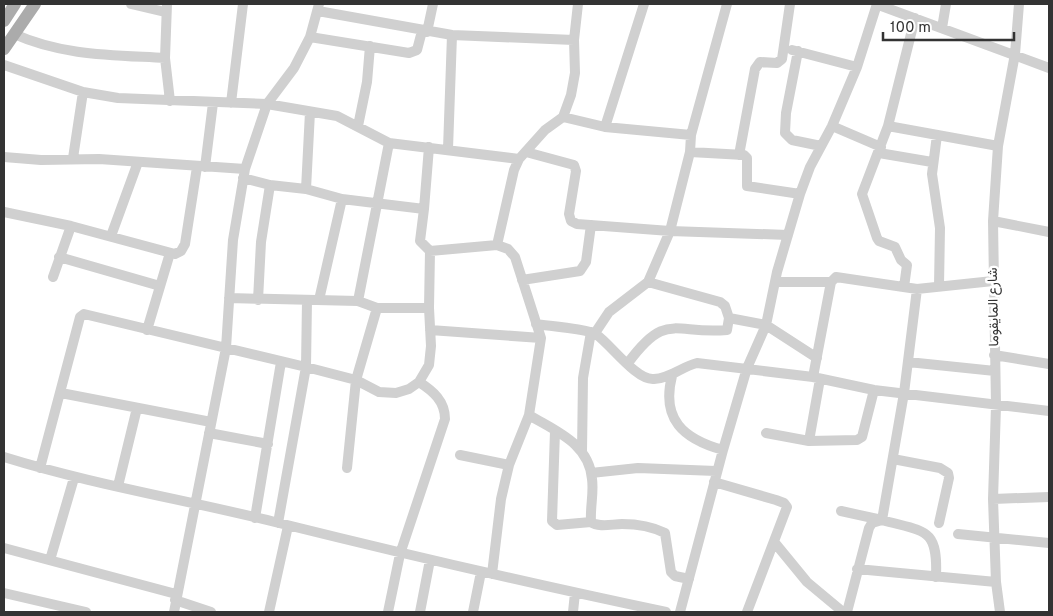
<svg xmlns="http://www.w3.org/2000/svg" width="1053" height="616" font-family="Overpass,Vazirmatn,sans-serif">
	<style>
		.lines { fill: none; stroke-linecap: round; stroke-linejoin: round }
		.minor { stroke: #d0d0d0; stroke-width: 10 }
		.major { stroke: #ababab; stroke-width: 12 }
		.labels { text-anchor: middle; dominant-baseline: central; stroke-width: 5; stroke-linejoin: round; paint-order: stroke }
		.street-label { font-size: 14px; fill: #333; stroke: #fff }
	</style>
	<rect width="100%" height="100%" fill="#fff"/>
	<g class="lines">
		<path class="minor" d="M131,4L165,12
			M167,4L165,58L170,101
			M876,4L1049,68
			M318,11L452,35L574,40
			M942,28L946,4
			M427,32L433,4
			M14,34C63,56 113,55 165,58
			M310,37L409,53L417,50L422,31
			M792,50L857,67
			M798,51L786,113L785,133L792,140L821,146
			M4,65L83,92L118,98L267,104L337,116L389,143L519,159
			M231,103L243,4
			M563,117L605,127L691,135
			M358,126L367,82L370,46
			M832,126L881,147
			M888,126L998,146
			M605,127L644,4
			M937,135L932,174L940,228L939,286
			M448,149L452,35
			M526,152L574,165L576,171L569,214L571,221L577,224L670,231L788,235
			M690,152L744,155L747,158V186L800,194
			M879,153L932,162
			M739,155L755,69L760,62L777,63L782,59L790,4
			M4,157L41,160L99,159L245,169
			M73,158L83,92
			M205,167L213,103
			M243,178L270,185L306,189L342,199L424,209L420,241L430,251L497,245L508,249L515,257L541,338L529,415L509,465L501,499L492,574
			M306,189L310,112
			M424,209L429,147
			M4,212L71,226L175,254L181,251L185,244L197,167
			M993,221L1049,232
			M111,236L138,162
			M497,245L514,170L519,159L545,130L563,117L571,95L575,73L574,40L578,4
			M59,257L160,286
			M53,277L71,226
			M522,280L580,271L586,262L591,225
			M648,282L720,302L725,306L729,318L766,325L817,358
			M775,282H831
			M904,287L907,265L901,260L895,247L879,241L877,238L862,194L888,126L915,18
			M229,298L358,301L377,308H429
			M258,300L261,242L270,185
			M319,300L342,199
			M358,301L389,143
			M536,324C548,326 590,329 597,335C611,345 637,381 654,379C671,378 681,367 697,363L813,377L874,390L1049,411
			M147,330L170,253
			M430,330L541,338
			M595,333L609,312L648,282L670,231L690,152L691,135L727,4
			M994,355L1049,364
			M908,362L995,371
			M628,363C667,310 674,335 727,330L729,318
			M672,376C661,419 683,439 723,450
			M813,377L831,282L836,277L917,289L993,281
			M61,393L211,422
			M529,415C555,431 589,443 592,479C594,493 590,507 591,522C599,528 612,524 622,524C636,524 653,527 665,533L671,572L675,576L689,579
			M555,431L552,521L557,525L591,522
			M209,433L268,444
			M766,433L809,441L857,440L862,437L874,390
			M809,441L820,379
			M582,452L583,378L591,332
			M460,455L509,465
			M4,457C94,485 188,500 279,523C408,555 537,585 666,612
			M893,459L940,468L948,473L949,478L939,523
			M40,468L80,317L84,314L306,367L356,380L379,392L396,393L409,389L419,382L429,365L431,346L429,308L430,251
			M347,468L356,380L377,308
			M591,473L638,468L716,471
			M714,482L776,500L784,503L787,507L747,612
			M118,486L137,408
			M993,499L1049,497
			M841,511L882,520L904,393L917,289
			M255,518L281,362
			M278,523L306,367L307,300
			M958,534L1049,543
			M775,543L807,582L843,612
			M4,548L176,594
			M50,560L74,478
			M857,569L996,582
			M4,593L86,612
			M175,600L211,612
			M174,612L226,348L233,240L245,169L267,104L294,68L310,37L319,4
			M269,612L288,526
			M388,612L400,554L445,419C445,401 433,391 419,382
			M420,612L430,560
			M473,612L481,572
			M573,612L575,593
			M680,612L723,450L747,368L766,325L777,272L800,194L810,167L832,126L857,67L877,4
			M847,612L869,528L872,523L882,520C925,532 938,527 936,577
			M1000,612L996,582L993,499L996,406L993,221L998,146L1015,54L1019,4"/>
		<path class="major" d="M4,21L15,4
			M4,49L35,4"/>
	</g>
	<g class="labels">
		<g class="street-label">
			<text transform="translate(994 307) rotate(-91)">شارع المايقوما</text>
		</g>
	</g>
	<rect width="1053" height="616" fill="none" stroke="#333333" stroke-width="10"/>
	<path d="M883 32v8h131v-8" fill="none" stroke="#333333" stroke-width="2.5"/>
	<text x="890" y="32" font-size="15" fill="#333333" stroke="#ffffff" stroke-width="4" paint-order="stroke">100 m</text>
</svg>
